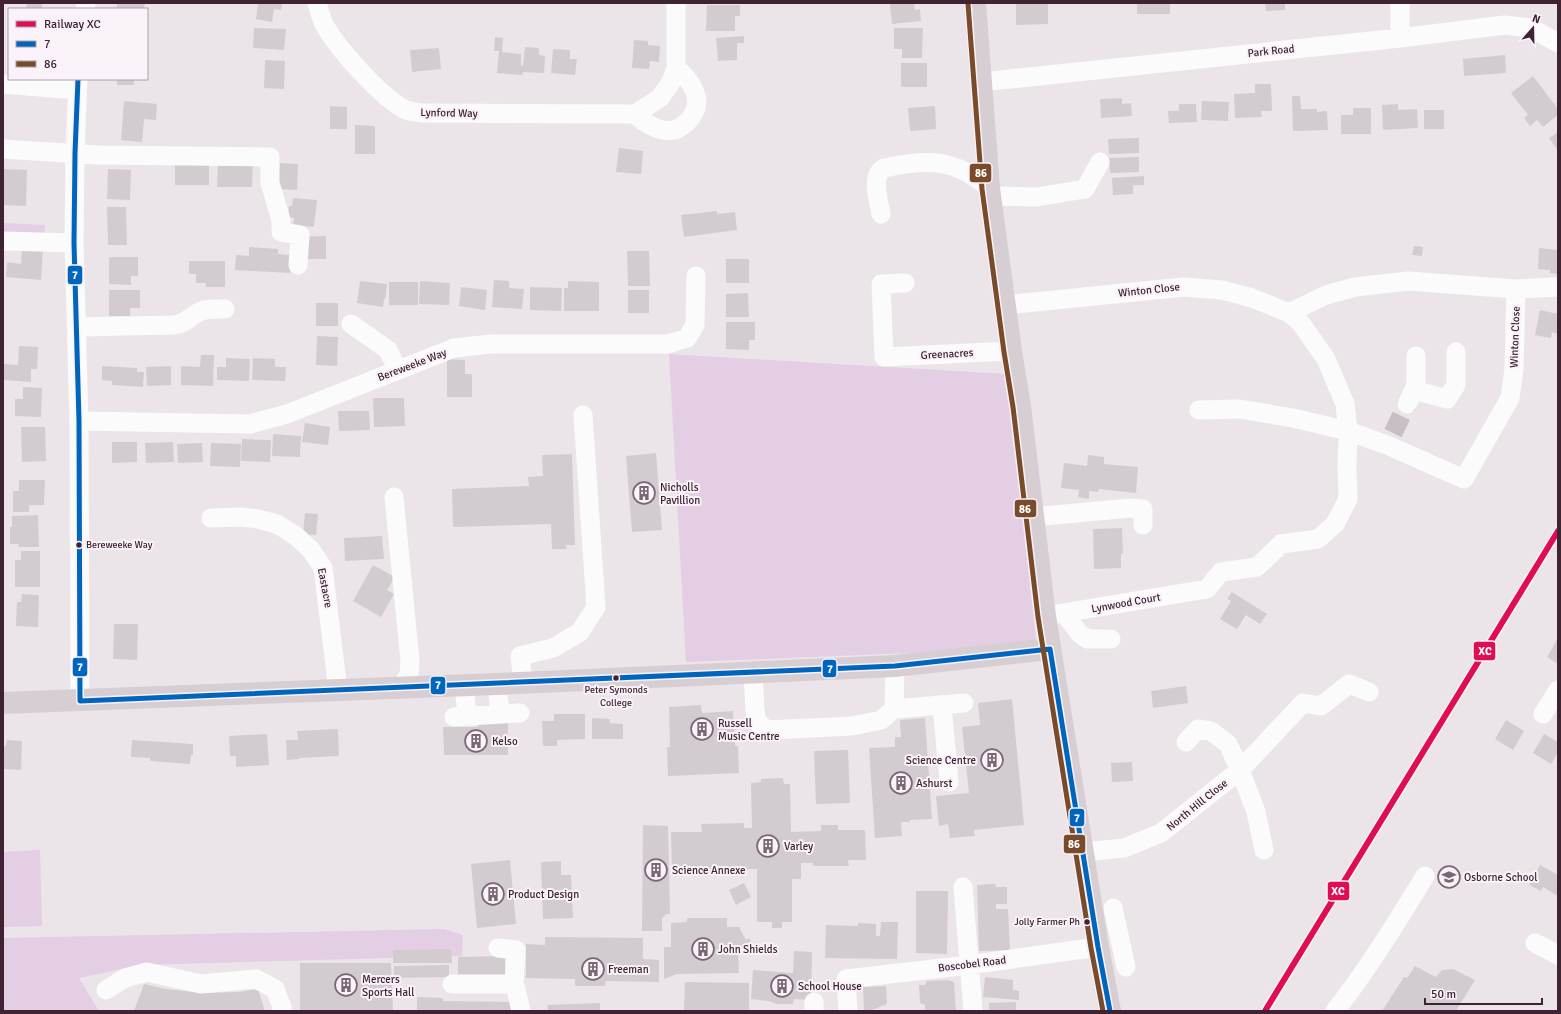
<svg xmlns="http://www.w3.org/2000/svg" width="1561" height="1014" font-family="Signika,sans-serif">
	<style>
		.green { fill: #e3cee4 }
		.building { fill: #d2ccd0 }
		.lines { fill: none; stroke-linecap: round; stroke-linejoin: round }
		.minor-tunnel { stroke: #c9bec6; stroke-width: 19; stroke-dasharray: 19 10; stroke-linecap: butt }
		.minor { stroke: #fcfbfc; stroke-width: 19 }
		.major { stroke: #d7ced3; stroke-width: 22 }
		.bus-1-casing { stroke: #f9f3f9; stroke-width: 8 }
		.bus-2-casing { stroke: #f9f3f9; stroke-width: 8 }
		.bus-1 { stroke: #0065bd; stroke-width: 5 }
		.bus-2 { stroke: #7a4b2a; stroke-width: 5 }
		.rail-1-casing { stroke: #f9f3f9; stroke-width: 9 }
		.rail-1 { stroke: #df0d52; stroke-width: 6 }
		.bus-dot { fill: #3f2234; stroke: #f9f3f9; stroke-width: 1.5 }
		.labels { text-anchor: middle; dominant-baseline: central; stroke-width: 4; stroke-linejoin: round; paint-order: stroke }
		.bus-label { font-size: 10px; fill: #3f2234; stroke: #f9f3f9; text-anchor: start }
		.street-label { font-size: 11px; fill: #3f2234; stroke: #f9f3f9 }
		.poi-label { font-size: 11px; fill: #3f2234; stroke: #f9f3f9; text-anchor: start }
		.line-badge { stroke: #f9f3f9; stroke-width: 1.5 }
		.badge-label { font-size: 11px; text-anchor: middle; font-weight: bold; fill: #fff }
	</style>
	<rect width="100%" height="100%" fill="#ebe5ea"/>
	<path class="green" d="M3,223L45,225L44,237L3,234Z
		M669,354L1006,374L1037,648L686,662Z
		M40,850L42,926L4,927L3,852Z
		M444,929L463,935L462,956L141,965L79,978L99,1011H3V938Z"/>
	<path class="building" d="M27,3H42V9H26Z
		M117,3H145L144,9H117Z
		M258,3H282L281,10L274,9L272,22L256,19Z
		M914,3L915,10L920,9L921,21L892,24L890,4Z
		M1016,3H1048V24L1016,25Z
		M1137,3H1170V14H1137Z
		M1265,3H1285V10L1266,11Z
		M707,5H740V16H735V31H706Z
		M254,28L286,29L284,50L253,48Z
		M894,28H923L922,58H902V49H894Z
		M744,36V43H737V60L718,61L716,38Z
		M495,37L503,38L502,52L521,54V65L523,66L525,47L539,48V55L545,56L544,73L523,72L522,75L497,73L499,51H494Z
		M634,40L648,41V45L660,46L659,62L650,61L649,69L632,68Z
		M439,48L441,69L412,72L410,50Z
		M553,49L570,50V59H577L575,75L551,73Z
		M1505,55L1506,73L1464,76L1463,59Z
		M265,60L285,61L284,89L264,88Z
		M901,63H927V87H901Z
		M1533,76L1558,109V115L1543,127L1537,120L1530,126L1524,118L1528,115L1511,93Z
		M117,79H134V85H117Z
		M1255,84H1271L1272,111H1261L1262,117L1235,118L1234,94L1255,93Z
		M1292,96H1300L1301,109H1317V112L1327,111L1328,130L1293,131Z
		M1122,98V104L1131,103L1132,116L1101,118L1100,99Z
		M124,101L157,104L156,120L144,119L142,142L121,140Z
		M1202,101L1229,102L1228,121L1201,120Z
		M1179,104H1196L1197,122L1169,123L1168,111H1179Z
		M1398,104V110L1417,109L1418,128L1383,130L1382,105Z
		M330,106L347,107V129H330Z
		M935,106L936,129L910,131L908,108Z
		M1353,108H1371V134H1341V115H1353Z
		M1424,110H1444V129H1424Z
		M355,125L375,126V154H355Z
		M1558,132V151L1549,138Z
		M1139,138V153L1109,154L1108,139Z
		M619,148L643,151L641,174L616,172Z
		M1139,157V172L1110,173L1109,158Z
		M175,161L209,162V185H175Z
		M218,163H253L252,187H217Z
		M280,163L298,164L297,190L276,189Z
		M3,169L27,170L26,206L3,205Z
		M108,169L131,170L130,200L107,199Z
		M1144,176V185H1133V194L1113,195L1112,178Z
		M293,198L317,200L314,227L293,225L294,218L288,217L289,206H292Z
		M107,207H126L127,245H108Z
		M717,211V214L735,212L737,230L684,237L681,215Z
		M326,236V259H301V237Z
		M1414,246L1423,247L1422,256L1412,255Z
		M22,247L43,249L41,280L6,277L7,262L21,264Z
		M249,247L278,249V254L291,255L290,273L235,270L236,255L249,256Z
		M1539,248L1558,250V274L1550,273V270L1538,269Z
		M627,251H649L650,286H628Z
		M109,257H138V276H131V285L109,284Z
		M726,259H749V283H726Z
		M189,261H225V287H206V283H196V274H189Z
		M494,280L509,281V288L524,289L522,309L492,307Z
		M360,281L387,284L385,299H384L383,307L357,303Z
		M420,281L450,283L449,305L419,304Z
		M568,281L599,282V311H564V288H568Z
		M389,282H418V305H389Z
		M461,287L487,290L485,310L459,306Z
		M530,287L562,288L561,311L530,310Z
		M109,290H140V308H130V316H109Z
		M628,290H649V313H628Z
		M748,293L749,317H726V294Z
		M316,303H338V326H316Z
		M1540,310L1558,314V334L1552,332L1551,338L1535,335Z
		M726,322H755V340H749V350L726,349Z
		M317,336L338,337L337,366L316,365Z
		M19,346L38,347L37,369H31V382L3,380L4,364L18,365Z
		M201,355H214L213,386L181,385V366L200,367Z
		M226,358L250,359L249,381L217,380V367H226Z
		M253,358L275,359V367H286L285,381L252,380Z
		M447,359L465,360V374H472V397H447Z
		M102,366L137,368V372H144L143,387L112,385V381L102,380Z
		M171,366V385L147,386L146,367Z
		M23,387L42,388L41,417L15,416V399H23Z
		M373,398H404L405,426L374,427Z
		M338,411H369L370,430L339,431Z
		M305,423L330,427L328,445L302,442Z
		M21,427H45L46,461L22,462Z
		M273,434L301,436L300,457L272,456Z
		M242,439L271,440L270,462L241,461Z
		M112,442H137V462L112,463Z
		M173,442L174,462L146,463L145,443Z
		M202,443L203,462L178,463L177,444Z
		M211,443L241,444L240,467L210,466Z
		M656,453L662,530L632,532L626,456Z
		M572,454L575,545H566L567,549H552L551,524L453,527L452,489L529,486L528,477L543,476L542,455Z
		M1088,455L1104,457V464L1138,467L1136,493L1099,489L1098,492L1089,491V499L1078,497L1079,490L1061,488L1064,463L1087,466Z
		M19,480H45L44,505H29V512H13V491H19Z
		M305,513L318,514L316,535L303,534Z
		M38,515L39,547H18L19,544H10V527H12V516Z
		M1122,528L1123,553L1121,554V568L1094,569L1093,529Z
		M382,536L384,559L345,561L344,538Z
		M21,551H40V587H15V560H21Z
		M373,565L395,577L387,590L394,594L381,617L353,601Z
		M1232,592L1267,614L1260,624L1246,615L1237,629L1220,619L1231,601L1227,599Z
		M22,594L39,595L38,627L16,626L17,602H21Z
		M114,624H138L137,660L113,659Z
		M1558,638V664L1547,657Z
		M1186,686L1188,703L1153,708L1151,691Z
		M1012,699L1024,825L974,830L975,836L950,838L948,824L939,826L936,796L969,793L962,727L980,725L978,703Z
		M701,705L702,713L733,711L735,746H738L739,773L668,776L667,747H670L669,707Z
		M554,714H585V739L557,740V746H543L542,721H554Z
		M592,718L610,719V723L623,724V739H592Z
		M925,718L932,819L910,820V822H901L902,836L875,838L869,748L895,747V737H901L900,720Z
		M1506,720L1524,731L1513,750L1495,739Z
		M478,721H508V755H444L443,727H478Z
		M338,729L339,756L299,758V759L287,760L286,740H298L297,731Z
		M267,734L269,765L236,767V756H230L229,736Z
		M1544,734L1558,742V752L1551,764L1533,753Z
		M7,740L22,741L21,770L3,769V746H6Z
		M132,740L193,744V755H191L190,764L150,761V758L131,757Z
		M848,750L850,803L816,804L814,751Z
		M1132,762L1133,781L1112,782L1111,763Z
		M783,778L784,784H790L791,832L821,831V825H838V830H865L866,860H848L849,866H813V863H801V879H792V922H782V928H772V922H757V869H745L746,874L705,875V869L672,870L671,832H702L701,824L744,823V828H752L751,783L761,782V779Z
		M643,825L668,826L670,914H666L662,918V931H642Z
		M510,860L516,924L477,928L471,864Z
		M561,861V875H571L573,918L543,919L541,862Z
		M1540,865L1558,875V896L1543,887L1541,891L1529,885Z
		M744,883L751,897L736,905L729,890Z
		M995,884L996,887H1007V904H996V909H1008L1010,950L979,951L977,885Z
		M916,891H948L947,954L916,953Z
		M687,918H727V927H739L746,940L749,938L752,944L738,951L739,973L677,974L664,979V947H671V923L687,922Z
		M881,922H898L897,959L825,958L826,925L858,926V923L876,924V936H880Z
		M545,937L643,938V959L659,960V982L606,981L605,986H575V979L526,978V944L545,945Z
		M451,949L452,963H393V950Z
		M794,951L812,952L811,1000L794,999L793,1004H776L769,1001L751,999L753,970L793,973Z
		M505,956V980L458,981V957Z
		M300,963H391L393,1011H300Z
		M449,965V977L394,978V966Z
		M1415,966L1436,977L1442,970L1453,969L1475,980L1456,1011H1382L1404,977L1407,978Z
		M985,977L1013,980V990L1019,991V1000L983,997Z
		M948,980L954,982L956,1011H925V1005L920,1003L919,985H925L927,981Z
		M685,982L749,983V1011H684Z
		M144,984L166,989L204,993L239,992L258,989L265,1011H134Z
		M886,986L887,1004L869,1011H864L863,987Z
		M417,997L443,998V1001L515,1002V1011H417Z
		M1016,1002V1011H989V1003Z
		M600,1003V1011H548L547,1005Z"/>
	<g class="lines">
		<path class="minor-tunnel" d="M1393,433L1407,404"/>
		<path class="minor" d="M317,3C319,10 321,18 324,24C337,48 380,96 404,109C409,112 416,112 422,113L635,114L660,98L671,82L676,68V3
			M1400,3V38
			M85,9L86,3
			M78,79L75,153L74,243L79,421L80,701
			M981,82L1400,38L1505,25L1531,28L1558,43
			M3,84L77,90
			M635,114C644,123 660,133 674,130C679,129 685,124 689,120C706,101 692,81 676,68
			M3,149L97,155L270,157V183L281,220V232L300,235L298,265
			M991,196L1037,197L1085,189L1100,162
			M881,214C879,201 870,176 884,168C926,159 955,158 989,188
			M3,241L74,243
			M905,283L881,284L884,357L1011,351
			M1005,305L1184,287L1222,290L1252,298L1289,313L1300,322L1326,359L1345,404L1348,431L1347,467L1348,499L1335,524L1318,539L1281,544L1257,567L1221,572L1207,589L1045,616
			M1289,313L1326,295L1355,287L1408,281L1516,289L1558,287
			M351,324L388,350L398,370
			M76,327L174,325C185,324 190,317 199,312C207,308 216,309 225,309
			M1414,390L1416,383V356
			M1407,404L1414,390L1447,399L1456,385V352
			M1199,410L1240,409L1293,418L1348,431L1387,445L1464,479L1510,398L1514,369L1516,289
			M79,421L250,424L287,414L454,348L491,344H668L687,338L695,325L696,276
			M394,497L410,661L409,675L400,688
			M1033,517L1130,508L1143,509V525
			M211,518L241,517L258,519L277,524L296,536L311,550L323,568L338,690
			M1064,613L1080,634L1087,639H1111
			M753,673L755,711L757,722L767,730L852,726L881,720L894,709L895,666
			M523,683L520,656L553,648L580,632L596,607L583,415
			M497,684L500,714
			M464,685L467,716
			M942,705L949,782
			M894,709L964,703
			M1543,714L1558,690
			M454,717L520,713
			M1186,742L1198,729L1211,731L1228,744L1240,770L1256,812L1264,850
			M1083,852L1124,848L1161,833L1240,770L1303,703L1321,706L1349,684L1369,692
			M963,887L973,1011
			M1113,908L1126,967
			M1535,943L1558,955
			M498,948L516,950L514,985
			M452,984H509L514,985L516,989L521,1011
			M106,990L125,978L147,972L201,984L256,979L275,989L282,1007V1011
			M814,1002V1011
			M848,1011L846,979L969,965L1098,947
			M1335,1011C1368,969 1397,922 1425,876"/>
		<path class="major" d="M975,3L989,188L1011,351L1020,406L1045,616L1098,947L1110,1011
			M3,703L497,684L895,666L1050,649"/>
		<g class="bus-1-casing">
			<path id="bus-1" d="M78,79L75,153L74,243L79,421L80,701L895,666L1050,649L1098,947L1110,1011"/>
		</g>
		<g class="bus-2-casing">
			<path id="bus-2" d="M968,4L982,189L1004,352L1013,407L1038,617L1091,948L1103,1011"/>
		</g>
		<use href="#bus-1" class="bus-1"/>
		<use href="#bus-2" class="bus-2"/>
		<g class="rail-1-casing">
			<path id="rail-1" d="M1265,1011L1558,531"/>
		</g>
		<use href="#rail-1" class="rail-1"/>
	</g>
	<defs>
		<g id="building-ring" transform="scale(1.15)"><circle r="9.5" fill="#f9f3f9" stroke="#7b6674" stroke-width="1.5"/><path d="M-4-6H4V6H1V3H-1V6H-4ZM-2.5-4.3h1.7v1.8h-1.7ZM.8-4.3h1.7v1.8H.8ZM-2.5-1h1.7V.8h-1.7ZM.8-1h1.7V.8H.8Z" fill="#7b6674"/></g>
		<g id="school-ring" transform="scale(1.15)"><circle r="9.5" fill="#f9f3f9" stroke="#7b6674" stroke-width="1.5"/><path d="M0-5L7-2L0 1L-7-2ZM-4 1L0 2.5L4 1V4Q0 6-4 4Z" fill="#7b6674"/></g>
	</defs>
	<g fill-rule="evenodd">
		<use href="#building-ring" x="644" y="493"/>
		<use href="#building-ring" x="702" y="729"/>
		<use href="#building-ring" x="476" y="741"/>
		<use href="#building-ring" x="992" y="760"/>
		<use href="#building-ring" x="901" y="783"/>
		<use href="#building-ring" x="768" y="846"/>
		<use href="#building-ring" x="656" y="870"/>
		<use href="#school-ring" x="1449" y="877"/>
		<use href="#building-ring" x="493" y="894"/>
		<use href="#building-ring" x="703" y="949"/>
		<use href="#building-ring" x="593" y="969"/>
		<use href="#building-ring" x="346" y="985"/>
		<use href="#building-ring" x="782" y="986"/>
	</g>
	<g class="bus-dot">
		<circle cx="79" cy="545" r="3.5"/>
		<circle cx="616" cy="678" r="3.5"/>
		<circle cx="1087" cy="922" r="3.5"/>
	</g>
	<g class="labels">
		<g class="bus-label">
			<text x="86" y="545">Bereweeke Way</text>
			<text x="616" y="690" text-anchor="middle">Peter Symonds<tspan x="616" dy="13">College</tspan></text>
			<text x="1080" y="922" text-anchor="end">Jolly Farmer Ph</text>
		</g>
		<g class="street-label">
			<text transform="translate(1271 51) rotate(-6)">Park Road</text>
			<text transform="translate(449 113) rotate(1)">Lynford Way</text>
			<text transform="translate(1149 290) rotate(-6)">Winton Close</text>
			<text transform="translate(1515 337) rotate(-88)">Winton Close</text>
			<text transform="translate(947 354) rotate(-3)">Greenacres</text>
			<text transform="translate(412 365) rotate(-21)">Bereweeke Way</text>
			<text transform="translate(325 588) rotate(79)">Eastacre</text>
			<text transform="translate(1126 603) rotate(-10)">Lynwood Court</text>
			<text transform="translate(1197 805) rotate(-39)">North Hill Close</text>
			<text transform="translate(972 964) rotate(-7)">Boscobel Road</text>
		</g>
		<g class="poi-label">
			<text x="660" y="487">Nicholls<tspan x="660" dy="13">Pavillion</tspan></text>
			<text x="718" y="723">Russell<tspan x="718" dy="13">Music Centre</tspan></text>
			<text x="492" y="741">Kelso</text>
			<text x="976" y="760" text-anchor="end">Science Centre</text>
			<text x="916" y="783">Ashurst</text>
			<text x="784" y="846">Varley</text>
			<text x="672" y="870">Science Annexe</text>
			<text x="1464" y="877">Osborne School</text>
			<text x="508" y="894">Product Design</text>
			<text x="718" y="949">John Shields</text>
			<text x="608" y="969">Freeman</text>
			<text x="362" y="979">Mercers<tspan x="362" dy="13">Sports Hall</tspan></text>
			<text x="798" y="986">School House</text>
		</g>
	</g>
	<g class="line-badge">
		<rect x="969" y="163" width="23" height="20" rx="4" fill="#7a4b2a"/>
		<rect x="67" y="265" width="16" height="20" rx="4" fill="#0065bd"/>
		<rect x="1014" y="499" width="23" height="19" rx="4" fill="#7a4b2a"/>
		<rect x="1473" y="641" width="23" height="20" rx="4" fill="#df0d52"/>
		<rect x="72" y="657" width="16" height="20" rx="4" fill="#0065bd"/>
		<rect x="822" y="659" width="15" height="19" rx="4" fill="#0065bd"/>
		<rect x="430" y="676" width="16" height="19" rx="4" fill="#0065bd"/>
		<rect x="1069" y="808" width="16" height="19" rx="4" fill="#0065bd"/>
		<rect x="1063" y="834" width="23" height="20" rx="4" fill="#7a4b2a"/>
		<rect x="1327" y="881" width="23" height="20" rx="4" fill="#df0d52"/>
	</g>
	<g class="badge-label">
		<text x="981" y="177">86</text>
		<text x="75" y="279">7</text>
		<text x="1025" y="513">86</text>
		<text x="1485" y="655">XC</text>
		<text x="80" y="671">7</text>
		<text x="830" y="673">7</text>
		<text x="438" y="689">7</text>
		<text x="1077" y="822">7</text>
		<text x="1074" y="848">86</text>
		<text x="1338" y="895">XC</text>
	</g>
	<rect width="1561" height="1014" fill="none" stroke="#3f2234" stroke-width="8"/>
	<rect x="8" y="8" width="140" height="72" fill="#f9f3f9" stroke="#af9faa"/>
	<rect x="16" y="21" width="20" height="6" fill="#df0d52" stroke="#af9faa"/>
	<text x="44" y="28" font-size="12" fill="#3f2234">Railway XC</text>
	<rect x="16" y="41" width="20" height="6" fill="#0065bd" stroke="#af9faa"/>
	<text x="44" y="48" font-size="12" fill="#3f2234">7</text>
	<rect x="16" y="61" width="20" height="6" fill="#7a4b2a" stroke="#af9faa"/>
	<text x="44" y="68" font-size="12" fill="#3f2234">86</text>
	<g transform="translate(1533 28) rotate(20)" stroke="#f9f3f9" stroke-width="3" paint-order="stroke">
	<path d="M0-3L7 15L0 10L-7 15Z" fill="#3f2234"/>
	<text y="-6" font-size="11" font-weight="bold" text-anchor="middle" fill="#3f2234">N</text>
	</g>
	<path d="M1425 998v6h117v-6" fill="none" stroke="#3f2234" stroke-width="2"/>
	<text x="1431" y="998" font-size="12" fill="#3f2234" stroke="#f9f3f9" stroke-width="3" paint-order="stroke">50 m</text>
</svg>
